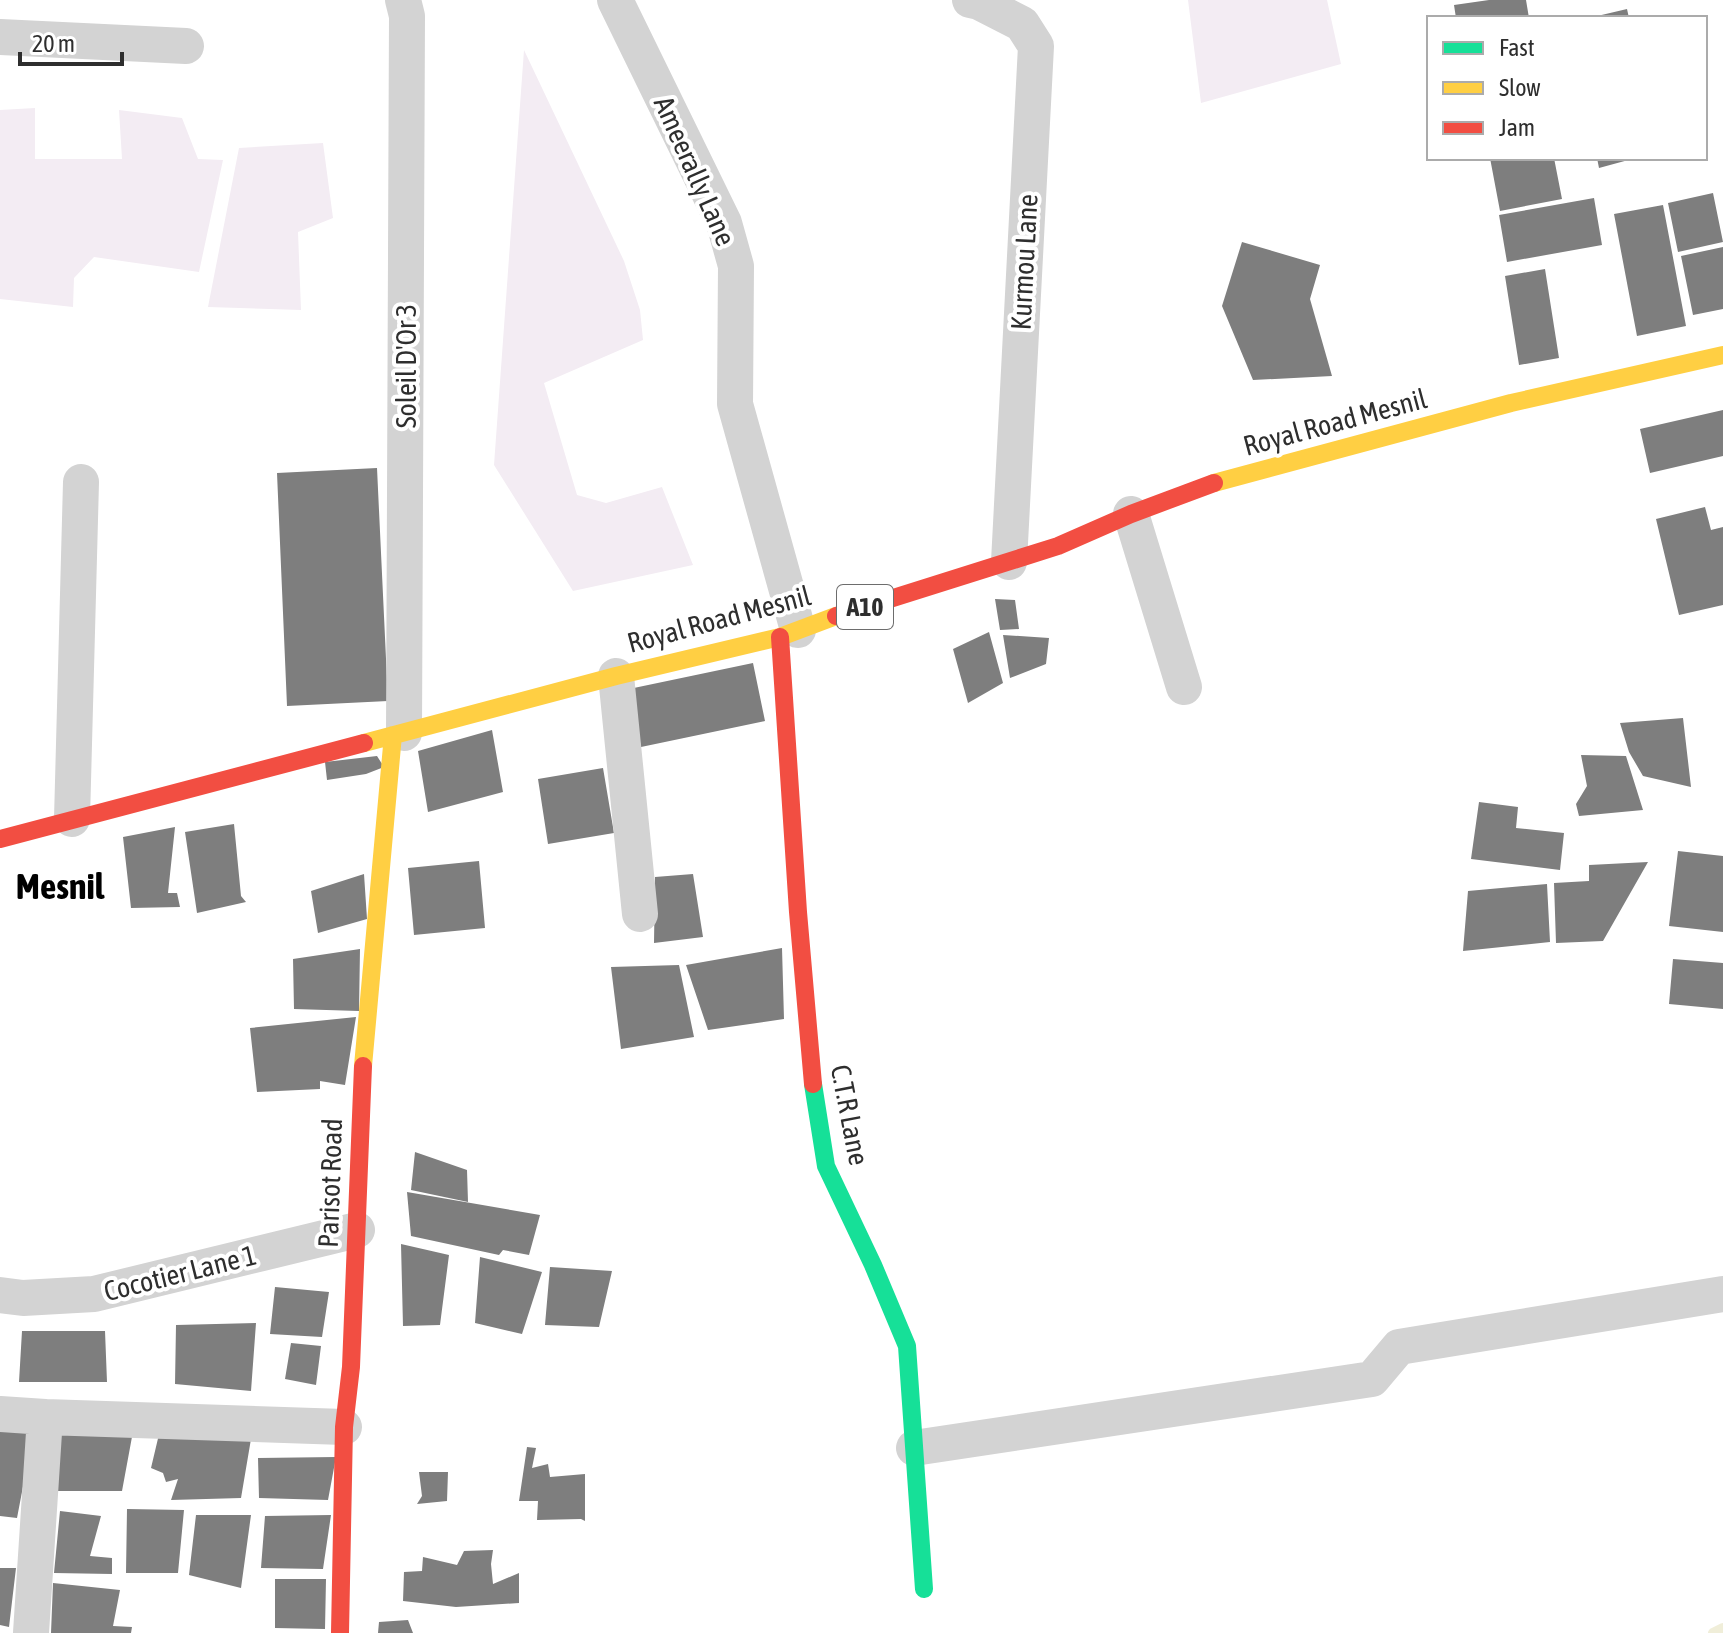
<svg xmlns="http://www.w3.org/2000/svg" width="1723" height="1633" font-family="'Asap Condensed',sans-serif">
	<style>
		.green { fill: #f3ecf3 }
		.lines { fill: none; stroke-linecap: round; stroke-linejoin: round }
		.stream { stroke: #f0eed9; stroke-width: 10 }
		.building { fill: #7e7e7e }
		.street { stroke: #d3d3d3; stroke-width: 36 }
		.fast { stroke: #16e098; stroke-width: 18 }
		.slow { stroke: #ffcf43; stroke-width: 18 }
		.jam { stroke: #f24e42; stroke-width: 18 }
		.labels { text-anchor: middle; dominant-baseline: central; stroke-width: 8; stroke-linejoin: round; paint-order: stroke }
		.shield { fill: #fff; stroke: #6d6d6d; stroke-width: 2 }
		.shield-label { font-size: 26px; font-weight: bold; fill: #2e2e2e }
		.street-label { font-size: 28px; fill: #2e2e2e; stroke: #fff }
		.district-label { font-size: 36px; font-weight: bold; fill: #000; stroke: #fff }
	</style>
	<rect width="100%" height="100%" fill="#fff"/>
	<path class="green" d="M1188,0H1327L1341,64L1201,103Z
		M524,50L624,261L640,310L643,340L544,383L577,495L606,503L662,487L693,565L573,591L494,465Z
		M35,108V159H122L119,110L182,118L198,159L223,160L199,272L94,257L74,278L73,307L0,299V110Z
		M323,143L333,218L298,232L301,310L208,307L239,148Z"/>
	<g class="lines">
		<path class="stream" d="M1713,1633L1723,1628"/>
	</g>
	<path class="building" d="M1489,0H1526L1529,18H1456L1454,5Z
		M1627,9L1629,18H1593V17Z
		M1490,158H1554L1562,199L1500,211Z
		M1597,158H1632V159L1599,168Z
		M1713,193L1723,242L1678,252L1668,203Z
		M1594,198L1602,245L1507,262L1499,215Z
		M1663,205L1686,326L1637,336L1614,214Z
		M1242,242L1320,265L1310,299L1332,376L1253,380L1222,306Z
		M1723,247V309L1693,315L1681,256Z
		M1545,269L1559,358L1519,365L1505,276Z
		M1723,410V456L1650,473L1640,429Z
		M377,468L388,701L287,706L277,473Z
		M1705,507L1711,530L1723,527V605L1679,615L1656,519Z
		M995,599L1015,600L1019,629L1000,630Z
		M989,632L1003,683L968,703L953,649Z
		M1003,635L1049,638L1046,664L1010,678Z
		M753,663L765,721L641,747L629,689Z
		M1683,718L1691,787L1643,776L1629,752L1620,723Z
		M492,730L503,792L428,812L418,751Z
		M1581,755L1626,756L1643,810L1579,816L1576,804L1587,786Z
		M377,756L384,767L366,774L327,780L325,762Z
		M603,768L614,833L548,844L538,779Z
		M1479,802L1518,807L1516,828L1564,833L1560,870L1471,859Z
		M234,824L241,896L246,902L197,913L185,832Z
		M175,827L168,893H177L180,907L131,908L123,837Z
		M1678,851L1723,856V932L1669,926Z
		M479,861L485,928L414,935L408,868Z
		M1648,862L1603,941L1556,943L1554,883L1589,881V865Z
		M364,874L367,919L318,933L311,891Z
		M693,874L703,937L654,943L655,877Z
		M1547,884L1550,942L1463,951L1468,891Z
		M782,948L784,1019L708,1030L686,965Z
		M360,949L359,1011L294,1009L293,959Z
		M1673,959L1723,963V1009L1669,1004Z
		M679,965L694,1037L621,1049L611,967Z
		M356,1017L345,1085L320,1081V1089L257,1092L250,1028Z
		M415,1152L467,1170L468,1202L411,1190Z
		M407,1192L540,1215L529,1255L503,1250L499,1255L411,1236Z
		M401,1244L449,1255L440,1325L403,1326Z
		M480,1257L542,1272L522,1334L475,1323Z
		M550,1267L612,1271L599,1327L545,1325Z
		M275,1287L329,1292L322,1337L270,1334Z
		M256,1323L251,1391L175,1384L176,1325Z
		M22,1331H105L107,1382H19Z
		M291,1343L321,1346L316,1385L285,1379Z
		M60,1422L134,1426L122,1491H55Z
		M0,1425L34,1429L17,1518L0,1516Z
		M160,1430L252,1433L241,1498L171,1500L178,1479L166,1482L163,1473L151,1468Z
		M527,1447L536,1448L532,1468L548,1464L550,1477L585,1474V1521L581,1519L537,1520L538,1501H519Z
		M336,1457L328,1500L259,1498L258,1458Z
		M419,1472H448L447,1501L417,1504L422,1496Z
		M127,1509L184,1510L178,1573H126Z
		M60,1511L101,1516L90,1556L112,1558V1574L54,1573Z
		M196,1515H251L241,1588L189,1575Z
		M331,1515L323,1569L261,1568L265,1516Z
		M493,1550L491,1564L493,1584L519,1573V1603L456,1607L403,1601L404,1572L422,1571L423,1557L457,1565L464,1551Z
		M0,1568H16L9,1627L0,1625Z
		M275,1579H326L325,1629L275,1628Z
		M53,1583L120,1590L113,1626L132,1627L131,1633H51Z
		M408,1620L413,1633H378L379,1622Z"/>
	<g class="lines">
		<path class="street" d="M403,0L407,16L404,733
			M615,0L724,223L736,266L735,404L798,630
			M970,0L979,2L1022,24L1036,46L1009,562
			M0,37L186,46
			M1131,514L1184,687
			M616,676L640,914
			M72,819L81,482
			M0,1295L23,1298L94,1294L357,1230
			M0,1414L45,1417L31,1633
			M45,1417L344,1427
			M914,1448L1372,1379L1399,1347L1723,1294"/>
		<path class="fast" d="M813,1084L826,1166L873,1265L907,1346L924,1589"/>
		<path class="slow" d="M1214,483L1511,403L1723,355
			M364,743L616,676L780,637L836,616
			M363,1066L393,735"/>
		<path class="jam" d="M836,616L1058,546L1131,514L1214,483
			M780,637L798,912L813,1084
			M0,839L364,743
			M340,1633L344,1427L351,1367L363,1066"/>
	</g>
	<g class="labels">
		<rect class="shield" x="837" y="585" width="56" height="44" rx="6"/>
		<g class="shield-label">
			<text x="865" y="607">A10</text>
		</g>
		<g class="street-label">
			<text transform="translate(695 171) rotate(66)">Ameerally Lane</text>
			<text transform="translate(1024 262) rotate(-87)">Kurmou Lane</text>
			<text transform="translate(406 366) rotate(-90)">Soleil D'Or 3</text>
			<text transform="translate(1335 422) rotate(-15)">Royal Road Mesnil</text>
			<text transform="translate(719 619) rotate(-15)">Royal Road Mesnil</text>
			<text transform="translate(850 1115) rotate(79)">C.T.R Lane</text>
			<text transform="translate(330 1183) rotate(-88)">Parisot Road</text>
			<text transform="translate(180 1273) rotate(-14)">Cocotier Lane 1</text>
		</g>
		<g class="district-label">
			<text x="60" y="886">Mesnil</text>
		</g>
	</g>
	<rect x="1427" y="16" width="280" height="144" fill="#ffffff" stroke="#ababab" stroke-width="2"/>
	<rect x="1443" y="42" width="40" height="12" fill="#16e098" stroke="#ababab" stroke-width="2"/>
	<text x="1499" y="56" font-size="24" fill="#2e2e2e">Fast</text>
	<rect x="1443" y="82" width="40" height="12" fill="#ffcf43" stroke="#ababab" stroke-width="2"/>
	<text x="1499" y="96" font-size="24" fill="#2e2e2e">Slow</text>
	<rect x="1443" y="122" width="40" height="12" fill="#f24e42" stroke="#ababab" stroke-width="2"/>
	<text x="1499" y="136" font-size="24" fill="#2e2e2e">Jam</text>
	<path d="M20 52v12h102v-12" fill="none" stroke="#2e2e2e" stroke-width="4"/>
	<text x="32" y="52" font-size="24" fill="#2e2e2e" stroke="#ffffff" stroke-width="6" paint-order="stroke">20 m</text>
</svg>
